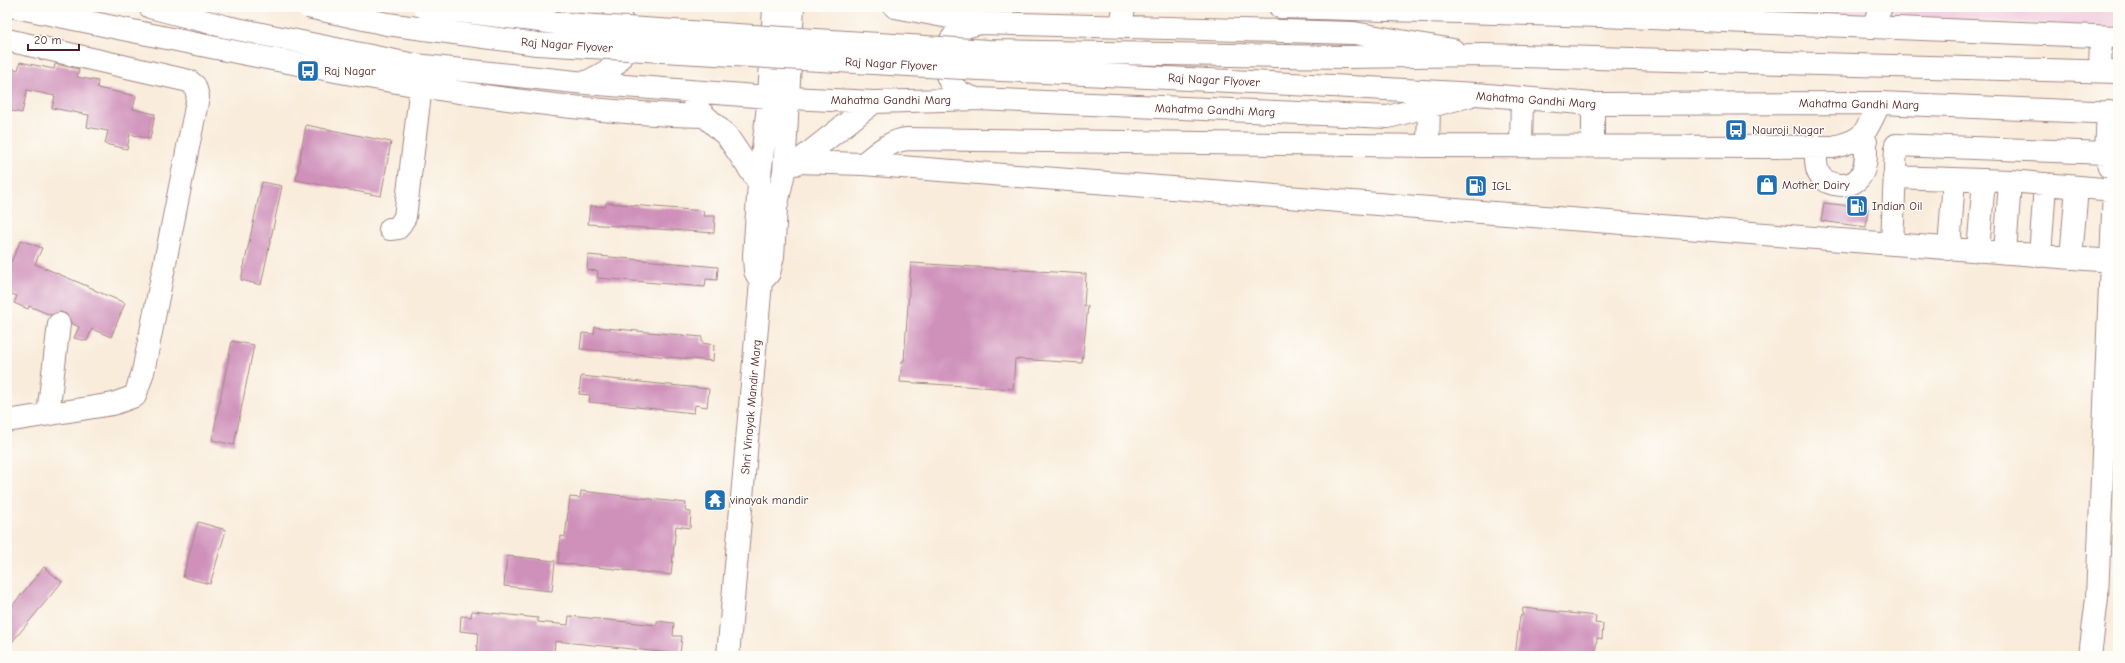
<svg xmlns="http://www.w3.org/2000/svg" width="2125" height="663" font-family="'Comic Neue',sans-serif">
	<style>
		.built { fill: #f2cfe1 }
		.building { fill: #cf90ba }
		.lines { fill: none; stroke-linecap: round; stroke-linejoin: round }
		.minor-casing { stroke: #a28683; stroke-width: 24 }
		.major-casing { stroke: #a28683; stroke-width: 24 }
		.minor { stroke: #fff; stroke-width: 22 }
		.major { stroke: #fff; stroke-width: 22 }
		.major-bridge-casing { stroke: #a28683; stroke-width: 24; stroke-linecap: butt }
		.major-bridge { stroke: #fff; stroke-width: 22 }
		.labels { text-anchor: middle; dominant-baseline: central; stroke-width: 3; stroke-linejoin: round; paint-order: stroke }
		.street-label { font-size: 12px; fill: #4a1f2b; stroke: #fdfcf7 }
		.poi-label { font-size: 12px; fill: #4a1f2b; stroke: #fdfcf7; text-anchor: start }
	</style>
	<rect width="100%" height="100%" fill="#fdfcf7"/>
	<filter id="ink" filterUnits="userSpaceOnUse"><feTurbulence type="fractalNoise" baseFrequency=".025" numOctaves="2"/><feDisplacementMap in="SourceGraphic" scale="8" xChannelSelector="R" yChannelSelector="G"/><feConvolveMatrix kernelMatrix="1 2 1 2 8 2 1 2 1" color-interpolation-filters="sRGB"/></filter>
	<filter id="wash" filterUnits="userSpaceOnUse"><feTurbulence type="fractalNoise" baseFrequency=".012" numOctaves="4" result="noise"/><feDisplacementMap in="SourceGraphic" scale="16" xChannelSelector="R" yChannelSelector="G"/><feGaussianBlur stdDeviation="0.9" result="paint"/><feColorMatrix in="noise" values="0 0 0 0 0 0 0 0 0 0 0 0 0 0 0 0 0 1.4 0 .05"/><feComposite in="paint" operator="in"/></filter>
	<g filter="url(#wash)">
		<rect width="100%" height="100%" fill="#f9ecdb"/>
		<path class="built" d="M1634,7H2118V27L1721,10Z"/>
		<g id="blocks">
			<path class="building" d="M20,62L54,69L55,64L79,69L77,77L98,81L97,88L136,96L133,109L155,114L150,139L130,134L127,149L105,144L108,131L87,127L89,115L52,108L55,96L27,90L22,113L7,110V67L18,70Z
				M306,125L391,142L381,196L296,180Z
				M262,182L282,186L261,285L241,280Z
				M606,203L704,211L703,216H715L714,233L588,224L590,206L605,207Z
				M1824,203L1868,208L1866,227L1821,221Z
				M21,240L42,248L35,264L94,289V290L125,303L111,337L92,329L87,341L74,338L79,327L71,323L66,314L60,312L51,315L29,306L28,309L14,303L17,296L7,292V260L11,262Z
				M588,255L718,267L717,280L706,279L705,287L597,278L598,271L587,270Z
				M911,263L1086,274L1084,306H1088L1082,363L1015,359L1013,389L900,382L902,361H904Z
				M595,327L702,337V343L714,345L713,361L580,349L582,333L594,334Z
				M232,341L254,345L234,445L212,440Z
				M581,376L709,389L707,407L695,405L694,413L589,402L590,395L579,394Z
				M581,491L686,503L685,511L691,512L690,528L676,526L671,575L558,563L561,536L565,537L570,497L580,498Z
				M198,522L226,530L210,584L183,577Z
				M507,556L555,561L552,591L504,586Z
				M44,567L62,582L7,648V612Z
				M1523,608L1596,616L1595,623L1603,624L1602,639L1597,638L1595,656H1515L1520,616H1522Z
				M472,611L538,618V622L568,625L569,616L657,625V621L674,623L673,636H682L680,654L555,641L554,656H476L478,633L460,631L461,616L471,617Z"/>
		</g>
	</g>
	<g filter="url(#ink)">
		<use href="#blocks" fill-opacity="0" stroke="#a28683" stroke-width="1"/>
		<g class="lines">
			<g class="minor-casing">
				<path id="minor" d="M15,7C154,35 292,65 432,88C522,102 613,114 704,116
					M150,7L227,27L415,65L585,83L769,97L874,102L978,99L1388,117L1469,96
					M895,7L981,23L1354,33L1453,50
					M1280,7L1602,16L2118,37
					M1873,26L1881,7
					M1121,27L1124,7
					M7,40L189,81L195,86L198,97L143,372L135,396L113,404L7,421
					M585,83C594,78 603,74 610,69C631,54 628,24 613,7
					M977,99C967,96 957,93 951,83C938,65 945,36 966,27C971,25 976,24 981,23
					M1593,104V146
					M694,106L727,136L759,183
					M2108,112L2106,153L2109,167
					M1521,145L1522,98
					M1428,146L1429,106
					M1816,147C1816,154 1815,165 1818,172C1824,186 1848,189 1858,179C1867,170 1866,154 1866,142
					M797,162L863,164L2112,261
					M795,164L874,102
					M863,164C877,153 889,141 907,139L1428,146L1833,147C1867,140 1865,131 1880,103
					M1894,177L2010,181L2114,190
					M390,229L398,228L405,217L421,86
					M1892,244L1896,145L2106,153
					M1949,249L1954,179
					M1978,251L1984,180
					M2005,253L2010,181
					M2040,256L2045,184
					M2071,258L2077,187
					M761,282L755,271L754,256L759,183L769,97L774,7
					M48,414L59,324
					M728,656L761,282L769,273L773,256L776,208L784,172L793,7
					M2090,656L2097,598L2114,190L2118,177"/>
			</g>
			<g class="major-casing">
				<path id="major" d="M1345,57L1483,55L2118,72
					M2100,71L2101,37
					M1332,86L1476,94L1593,104L1880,103L2118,113"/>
			</g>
			<use href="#minor" class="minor"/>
			<use href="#major" class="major"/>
			<g class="major-bridge-casing">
				<path id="major-bridge" d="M308,7L387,24L537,44L980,69L1332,86
					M424,7L565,24L988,51L1345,57"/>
			</g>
			<use href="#major-bridge" class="major-bridge"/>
		</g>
	</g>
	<defs>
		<g id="bus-square" transform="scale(1.15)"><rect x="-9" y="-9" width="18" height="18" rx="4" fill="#1f6fb2" stroke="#fdfcf7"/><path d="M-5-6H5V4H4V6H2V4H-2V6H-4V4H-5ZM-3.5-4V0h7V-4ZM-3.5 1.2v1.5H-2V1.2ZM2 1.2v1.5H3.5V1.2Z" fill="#fff"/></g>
		<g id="shop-square" transform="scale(1.15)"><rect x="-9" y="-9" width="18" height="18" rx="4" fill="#1f6fb2" stroke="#fdfcf7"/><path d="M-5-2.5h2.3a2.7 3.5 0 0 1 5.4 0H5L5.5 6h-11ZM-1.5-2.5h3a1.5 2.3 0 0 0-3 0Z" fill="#fff"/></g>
		<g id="fuel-square" transform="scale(1.15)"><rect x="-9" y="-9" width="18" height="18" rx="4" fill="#1f6fb2" stroke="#fdfcf7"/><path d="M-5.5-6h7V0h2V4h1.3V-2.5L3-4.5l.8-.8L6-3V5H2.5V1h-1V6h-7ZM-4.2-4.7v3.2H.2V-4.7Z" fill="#fff"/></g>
		<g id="temple-square" transform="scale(1.15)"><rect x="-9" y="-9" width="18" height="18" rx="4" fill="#1f6fb2" stroke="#fdfcf7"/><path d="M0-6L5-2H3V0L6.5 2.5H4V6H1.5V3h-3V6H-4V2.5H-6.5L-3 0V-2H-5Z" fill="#fff"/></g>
	</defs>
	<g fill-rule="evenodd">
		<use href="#bus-square" x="308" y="71"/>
		<use href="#bus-square" x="1736" y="130"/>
		<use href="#shop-square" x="1767" y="185"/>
		<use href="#fuel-square" x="1476" y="186"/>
		<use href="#fuel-square" x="1857" y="206"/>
		<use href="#temple-square" x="715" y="500"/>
	</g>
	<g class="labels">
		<g class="street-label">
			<text transform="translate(567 45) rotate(4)">Raj Nagar Flyover</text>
			<text transform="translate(891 64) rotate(3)">Raj Nagar Flyover</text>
			<text transform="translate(1214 80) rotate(3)">Raj Nagar Flyover</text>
			<text x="891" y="100">Mahatma Gandhi Marg</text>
			<text transform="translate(1536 100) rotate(4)">Mahatma Gandhi Marg</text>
			<text transform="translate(1859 104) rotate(1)">Mahatma Gandhi Marg</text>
			<text transform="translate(1215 110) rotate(2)">Mahatma Gandhi Marg</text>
			<text transform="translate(751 407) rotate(-85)">Shri Vinayak Mandir Marg</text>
		</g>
		<g class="poi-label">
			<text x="324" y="71">Raj Nagar</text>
			<text x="1752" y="130">Nauroji Nagar</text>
			<text x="1782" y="185">Mother Dairy</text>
			<text x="1492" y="186">IGL</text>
			<text x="1872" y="206">Indian Oil</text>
			<text x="730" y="500">vinayak mandir</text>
		</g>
	</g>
	<rect width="2125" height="663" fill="none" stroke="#fdfcf7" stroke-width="24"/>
	<path d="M28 44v6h51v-6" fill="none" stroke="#4a1f2b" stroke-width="2"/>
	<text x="34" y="44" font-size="12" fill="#4a1f2b" stroke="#fdfcf7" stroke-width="3" paint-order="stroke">20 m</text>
</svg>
